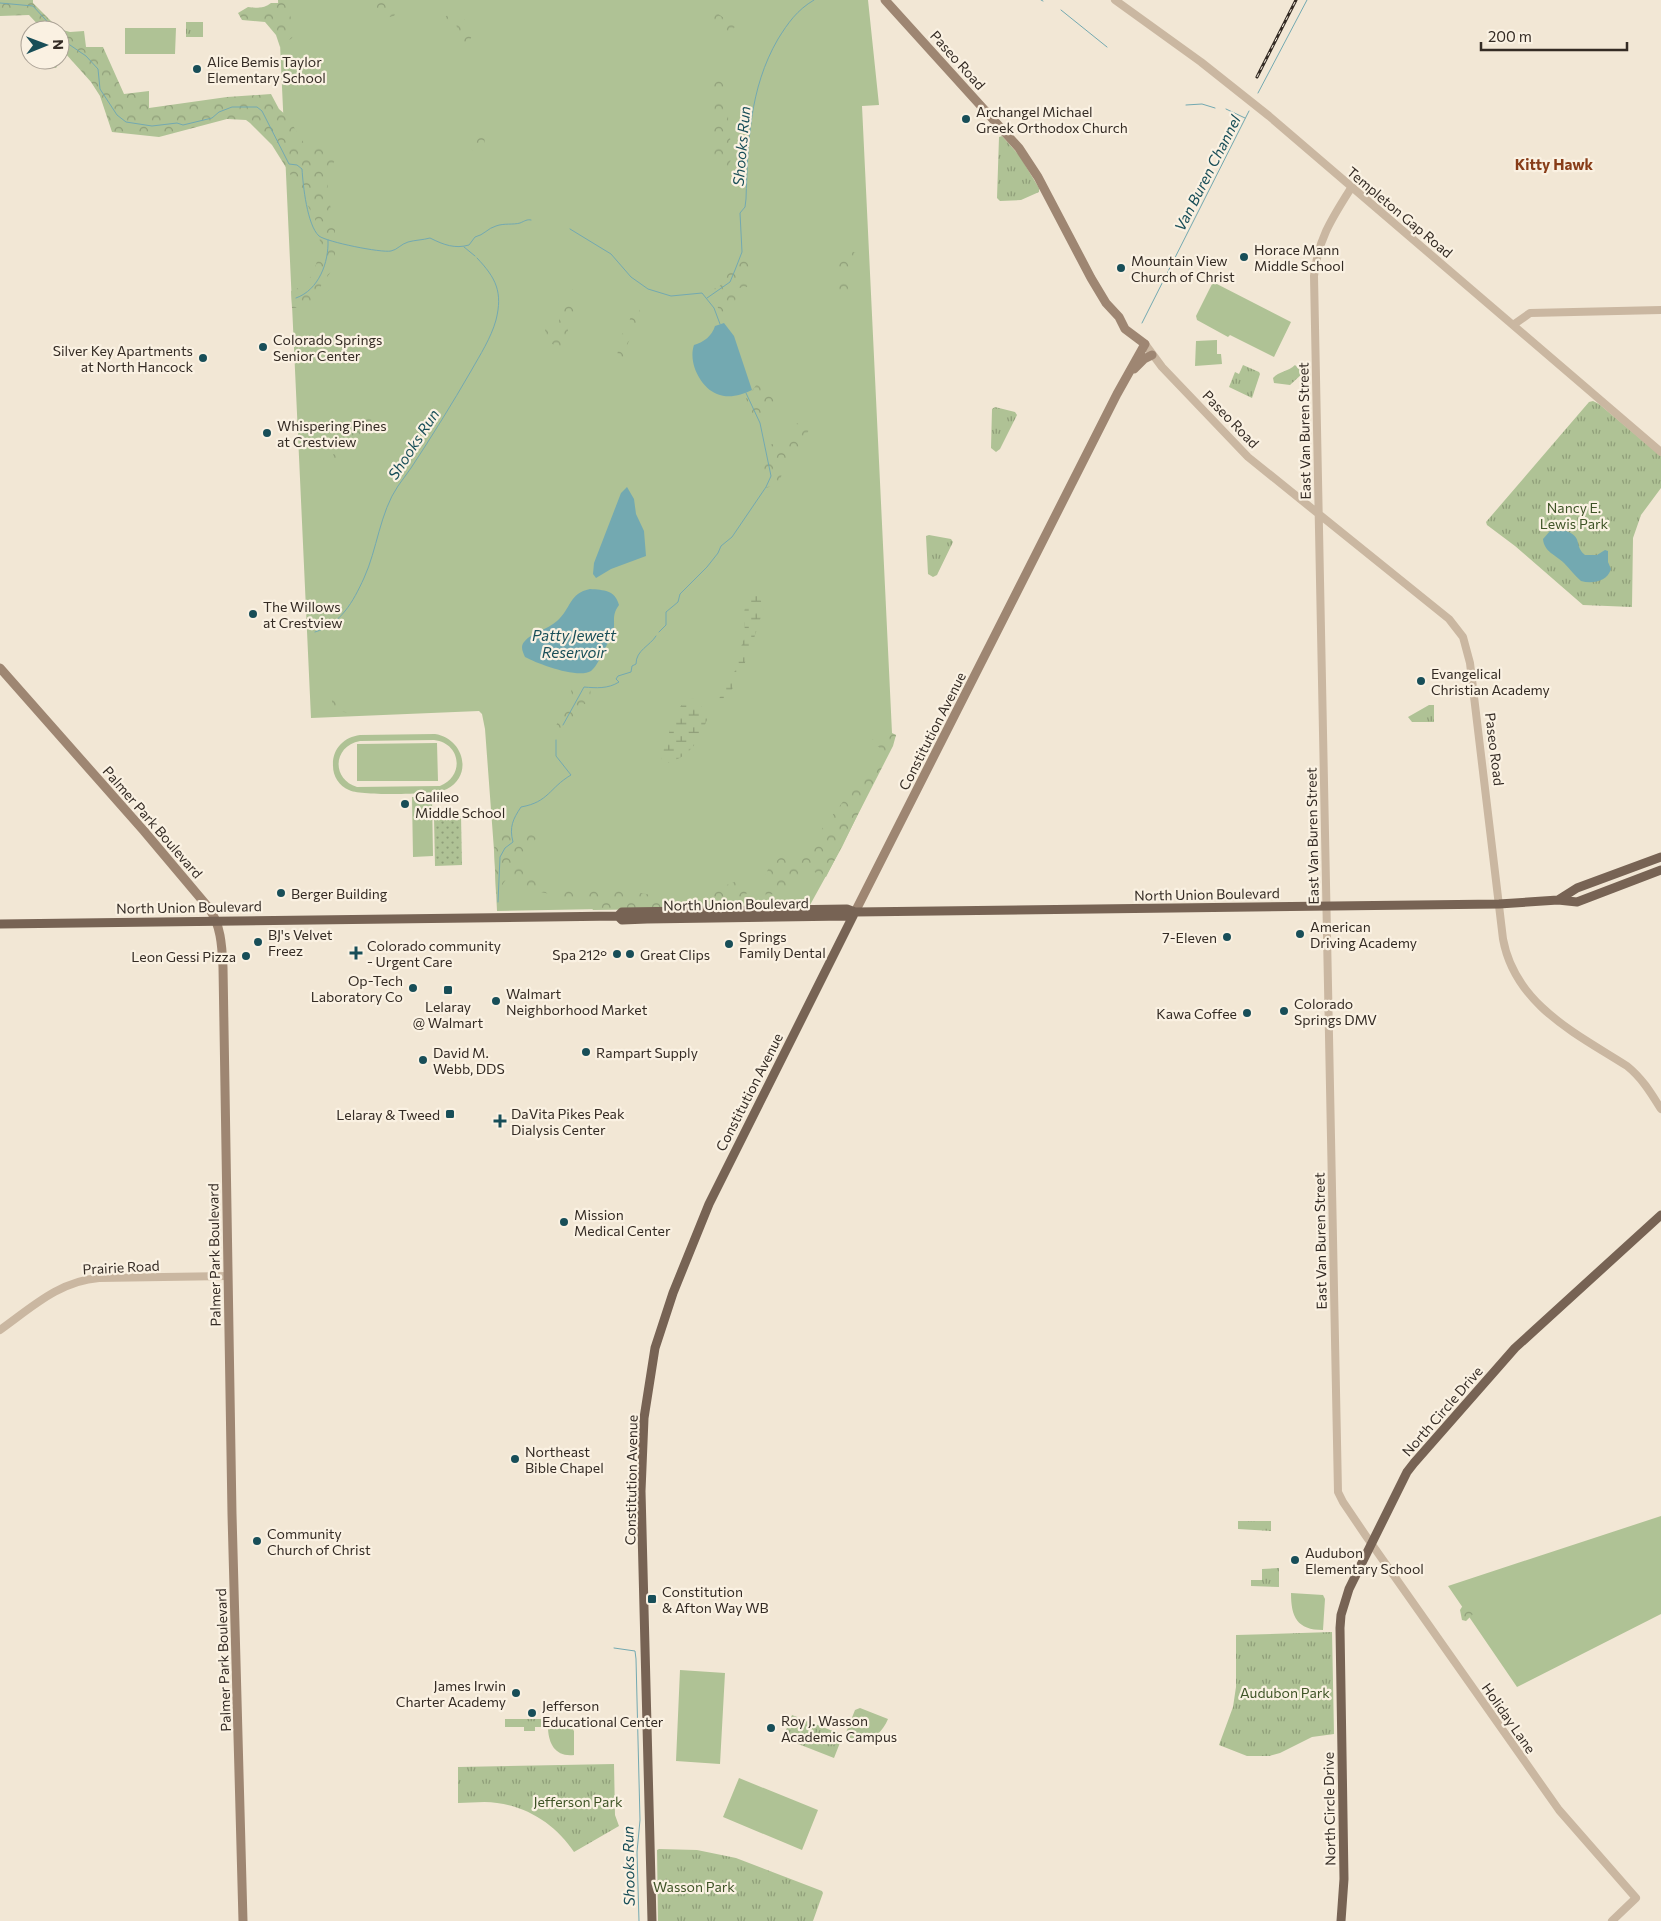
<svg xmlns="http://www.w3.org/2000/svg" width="1661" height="1921" font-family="Commissioner,sans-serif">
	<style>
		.grass { fill: #afc295; fill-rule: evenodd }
		.forest { fill: url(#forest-crowns) }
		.wetland { fill: url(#wetland-marsh) }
		.park { fill: url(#park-tufts) }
		.garden { fill: url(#garden-dots) }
		.water { fill: #73a9b1 }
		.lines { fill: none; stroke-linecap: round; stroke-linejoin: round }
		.stream { stroke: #73a9b1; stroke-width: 1 }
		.tertiary { stroke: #cab7a1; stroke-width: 8 }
		.secondary { stroke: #9e8672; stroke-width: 9 }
		.primary { stroke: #776354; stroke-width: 9 }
		.rail-casing { stroke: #342b24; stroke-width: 3 }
		.rail { stroke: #faf1e2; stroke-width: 1; stroke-dasharray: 4; stroke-linecap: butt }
		.poi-dot { fill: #184e58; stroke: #faf1e2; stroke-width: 2 }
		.labels { text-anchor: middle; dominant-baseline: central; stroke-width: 4.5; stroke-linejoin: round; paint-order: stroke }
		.street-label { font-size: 14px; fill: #342b24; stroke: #faf1e2 }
		.poi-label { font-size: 14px; fill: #342b24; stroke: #faf1e2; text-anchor: start }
		.park-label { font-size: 14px; fill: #3f5427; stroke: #faf1e2 }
		.water-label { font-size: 15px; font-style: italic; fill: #184e58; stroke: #faf1e2 }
		.neighbourhood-label { font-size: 15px; font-weight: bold; fill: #883d19; stroke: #faf1e2 }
	</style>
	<defs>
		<pattern id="forest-crowns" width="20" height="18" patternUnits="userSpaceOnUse" patternTransform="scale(1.25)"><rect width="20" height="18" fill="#afc295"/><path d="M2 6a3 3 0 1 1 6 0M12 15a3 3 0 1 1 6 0" fill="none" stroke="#8f9e79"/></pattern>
		<pattern id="wetland-marsh" width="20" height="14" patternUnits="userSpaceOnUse" patternTransform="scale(1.25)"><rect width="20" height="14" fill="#afc295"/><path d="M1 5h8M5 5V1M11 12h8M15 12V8" fill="none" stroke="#8f9e79"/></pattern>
		<pattern id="park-tufts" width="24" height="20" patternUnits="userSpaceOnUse" patternTransform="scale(1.25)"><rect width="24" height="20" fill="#afc295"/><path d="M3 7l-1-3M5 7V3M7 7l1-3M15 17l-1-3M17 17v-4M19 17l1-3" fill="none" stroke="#8f9e79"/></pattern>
		<pattern id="garden-dots" width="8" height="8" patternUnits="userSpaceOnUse" patternTransform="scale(1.25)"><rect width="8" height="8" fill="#afc295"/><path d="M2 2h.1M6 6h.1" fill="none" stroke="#8f9e79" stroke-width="1.8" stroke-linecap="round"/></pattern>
	</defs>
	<rect width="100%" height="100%" fill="#f2e7d5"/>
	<path class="grass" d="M278,0H868L879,105L862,106L892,733L896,735L842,847L810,905L497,911L494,850L485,729L482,714L479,711L311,718Z
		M125,28H176L175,54H125Z
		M1213,282L1291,322L1274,357L1230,335L1228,337L1197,320L1196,316Z
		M1217,340V354H1221L1222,364L1195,366L1196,341Z
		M435,734C463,738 474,775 447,789C436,795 359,796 349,790C339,786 333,776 333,766C332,749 344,737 360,735ZM434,740C461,743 465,776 440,786L357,787C331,779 333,746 360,741Z
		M437,743L438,781H357V744Z
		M412,797H432L433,856L413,857Z
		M1661,1516V1614L1517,1687L1448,1586Z
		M1291,1593L1323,1595L1325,1599L1323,1630C1297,1630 1291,1617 1291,1593Z
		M680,1670L725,1673L720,1764L676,1761Z
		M860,1708L888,1719C880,1738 864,1747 845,1735L855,1710Z
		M571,1727L574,1731V1755C556,1757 549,1745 548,1729Z
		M739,1778L818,1810L802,1850L723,1817Z"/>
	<path class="forest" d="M0,0H33V3L59,29L70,32L84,31L86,47H103L124,94L149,91V108L227,97L271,94L279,109L287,116L305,145L331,147L336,158L329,172L327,192L335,226V262L331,272L322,283L314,307L292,308L291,291L303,286L313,274L321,248L317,223L297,185L272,145L250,123L246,120L227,119L159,137L112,132L100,96L91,82L65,53L56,68L49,67L51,60H60V30H43L29,15L0,16Z
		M282,0H286L294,30L292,38L280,47L276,35L265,22L242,20L238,13L248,7C256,8 264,9 271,3H278Z
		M383,0H395L398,9L394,16L381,19L376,17L377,4Z
		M717,13L735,26L731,35C716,36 713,27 712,14Z
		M452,14H458L473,26C473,37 471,41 462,46L457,43L458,35L456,22L445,19L446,16Z
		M291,53L298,56L301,65L292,79L285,75V63Z
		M723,66L732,157L728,167L717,171C711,154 713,139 714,120C715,103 714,86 713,69Z
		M474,131H481L485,137L484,146L480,150L473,151L469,147L468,137Z
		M849,250L856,253L845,273L848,280L853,282L856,291L852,297H842L831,294V287L841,282L834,264L839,255Z
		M745,253C753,266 752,273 747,287L738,288L732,316L725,319L720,312L709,289L718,288L725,280L724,267L732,258Z
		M573,289L577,293L574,313L568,329L567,345L559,348C551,344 545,339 545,329H554L559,323L560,309L569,302V292Z
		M637,305L644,320L637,333L630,339L627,345L628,356L623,358L618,356L617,347L620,335L627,331L633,307Z
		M763,379C782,396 780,403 764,420L754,417L746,399C752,392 755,384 763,379Z
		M375,416L362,430L345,457L337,465L332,463L331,457C346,443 352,419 375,416Z
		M794,423L803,424L810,428L800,446L797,455L783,469L780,481L773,486L757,490L763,476L761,453L768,445L787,441L790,429Z
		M344,678H349L348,682L337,691C340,709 341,703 352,713L336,711L332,703V689Z
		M590,685L591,701C576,706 572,718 566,731L556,726L564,707L572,698L571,690L575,686Z
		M892,734L896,735L893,746L826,877L812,871C798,883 784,892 766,896L763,881L769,867L781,857L799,853L818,834L852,790L857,779L875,761L881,752L879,747H872L859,756L864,743L873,739H887Z
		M519,830L537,837L528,851L526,864L537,879L548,887L564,890L582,886L609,887L657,896L672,901L692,899L749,876L750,890L732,908L593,910L588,902L531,890L511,874L507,878L496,894L494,839L506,833Z
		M1469,1600L1476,1606L1487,1607V1613L1476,1611L1466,1621L1462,1620L1460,1610L1465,1602Z"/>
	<path class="wetland" d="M757,593L764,607C753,642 743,676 722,705L716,704L736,669L738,655L745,636L744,612L748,598Z
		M693,698L697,700L708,717C699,741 690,759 662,764L661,754C672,737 669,706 693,698Z"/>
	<path class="park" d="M186,22H203V37H186Z
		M1002,136L1019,155L1039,188V192L1021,200L1000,201L997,198L999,137Z
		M1243,365L1259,372L1260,374L1252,398L1229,387L1235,372L1239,374Z
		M1295,365L1303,373L1290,385L1274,383L1273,378C1279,371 1288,372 1295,365Z
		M1593,401L1599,404L1661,456V488L1641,515L1633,538L1632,607L1583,605L1515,546L1487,525L1486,522L1589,402Z
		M995,407L1015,412L1017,415L1000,449L996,452L991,448L992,409Z
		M929,535L951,539L953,542L937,575L933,577L928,574L926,536Z
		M1429,705H1434V722H1412L1408,717Z
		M1238,1521H1271V1531L1238,1529Z
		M1279,1568V1587L1251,1586V1580H1262V1569Z
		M1332,1632L1334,1734L1312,1737L1280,1753L1269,1756H1247L1219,1745L1233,1707L1236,1687V1635Z
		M792,1715L843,1735L834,1758L783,1738Z
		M505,1719H554L553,1727H535V1731H524V1727H505Z
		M614,1764L615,1815L619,1826L574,1852C557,1826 529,1807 497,1803C485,1801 471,1803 458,1803V1767Z
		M659,1849L697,1850L736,1858L822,1891L823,1893L813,1921H658L657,1850Z"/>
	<path class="garden" d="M461,816L462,865L435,866L434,817Z"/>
	<path class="water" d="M724,323L734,336L752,390C741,395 729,399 717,394C700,387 688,362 694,345C704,342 712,336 715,326Z
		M627,487L634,499L636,514L644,531L646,556L611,569L596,578L593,574L594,563L621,493Z
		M1560,529C1586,536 1572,544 1585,555H1597L1605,550L1608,551V562L1611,569C1607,582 1592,584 1581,581C1574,575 1570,569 1564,563C1556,555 1544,552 1543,539L1550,531Z
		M590,589C604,590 615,590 619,605C610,617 617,624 612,634C608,642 598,666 591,671C578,679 538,664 525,657C523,652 520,647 524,642C532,632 547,630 557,621C571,609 569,593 590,589Z"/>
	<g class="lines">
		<path class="stream" d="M1041,0L1043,1
			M0,3L33,6L55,30
			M1061,10L1107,47
			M60,35L67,43L86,56L98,69L100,89L117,115L126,122L152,126L177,123L183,125L212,118L219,112L232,107H257L262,111L289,164L297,165L302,169C303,185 307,225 319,236C327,242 381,253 391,251C397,250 401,244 408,242C415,240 423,240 430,238C444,245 455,249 469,245L475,237C484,235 488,228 496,226C504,223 513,225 520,223C525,221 527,219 531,220
			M1258,93L1307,0
			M1186,105L1202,104L1215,108
			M1226,109L1245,118
			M570,229L611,254L631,277L648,289L671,296L702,293L714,308L720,324
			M464,247L475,256
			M296,298C319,290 329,262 328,240
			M707,298L730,282L735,270L742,252L740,213L745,207L746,199C748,143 749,89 778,39C788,23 797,10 814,0
			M1142,323L1249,111
			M315,632C341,624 353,602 364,578C377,550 380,512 398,486C402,480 407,474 411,468C432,436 452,404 471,371C480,355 491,338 496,320C503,292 496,278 477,258
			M659,632L666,625V612L678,602L680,594L707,567L718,553L721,546L732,537L766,487L771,476L760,423L746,393
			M563,725L584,687C596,688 608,689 619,682L616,679L618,676L631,672L632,666L636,664C636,650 650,646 656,636
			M498,902L500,857L505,848L513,842C509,827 513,819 521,807C549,802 549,788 571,775L556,756V740
			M614,1648L635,1651L636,1659L640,1820L637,1852L639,1921"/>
		<path class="tertiary" d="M1115,0L1201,62L1269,116L1661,452
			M1351,188C1332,218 1318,239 1314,276L1338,1492L1343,1502L1366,1536L1559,1810L1636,1898L1612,1921
			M1513,325L1530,313L1661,310
			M1145,344L1162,367L1248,457L1449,619L1463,637L1470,663L1503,939C1515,1005 1577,1034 1627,1066C1642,1078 1651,1093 1661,1109
			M0,1330C31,1308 59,1281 99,1278L228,1276"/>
		<path class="secondary" d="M885,0L1019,148L1038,177L1091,278L1106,303L1119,317L1125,329L1145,344
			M1134,369L1144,359L1152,355
			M0,668L144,831L208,907C221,924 222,946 223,967L232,1514L243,1921
			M855,912L1117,394L1145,344"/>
		<path class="primary" d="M1558,900L1577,888L1661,857
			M618,916L622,912L847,909L855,912L1499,904L1558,900L1577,902L1661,870
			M0,924L618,916L622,920L647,919L846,916L855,912
			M652,1921L641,1491L644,1418L655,1348L673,1293L709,1204L855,912
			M1341,1921L1344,1879L1340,1628L1341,1615L1349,1589L1407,1472L1414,1463L1515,1348L1661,1215"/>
		<g class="rail-casing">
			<path id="rail" d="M1257,77L1296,0"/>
		</g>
		<use href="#rail" class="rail"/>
	</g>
	<g class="poi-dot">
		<circle cx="197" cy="69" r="5"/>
		<circle cx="966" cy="119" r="5"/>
		<circle cx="1244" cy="257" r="5"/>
		<circle cx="1121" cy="268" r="5"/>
		<circle cx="263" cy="347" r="5"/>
		<circle cx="203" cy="358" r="5"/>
		<circle cx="267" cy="433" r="5"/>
		<circle cx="253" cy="614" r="5"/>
		<circle cx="1421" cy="681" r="5"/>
		<circle cx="405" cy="804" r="5"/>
		<circle cx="281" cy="893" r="5"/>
		<circle cx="1300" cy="934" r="5"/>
		<circle cx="1227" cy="937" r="5"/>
		<circle cx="258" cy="942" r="5"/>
		<circle cx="729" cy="944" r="5"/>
		<path d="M353.5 945.5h5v5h5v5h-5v5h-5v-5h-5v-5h5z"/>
		<circle cx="617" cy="954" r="5"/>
		<circle cx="630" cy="954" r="5"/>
		<circle cx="246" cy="956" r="5"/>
		<circle cx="413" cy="988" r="5"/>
		<rect x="443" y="985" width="10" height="10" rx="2.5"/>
		<circle cx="496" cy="1001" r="5"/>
		<circle cx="1284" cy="1011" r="5"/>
		<circle cx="1247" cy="1013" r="5"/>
		<circle cx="586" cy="1052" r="5"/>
		<circle cx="423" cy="1060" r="5"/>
		<rect x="445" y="1109" width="10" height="10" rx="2.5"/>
		<path d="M497.5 1113.5h5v5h5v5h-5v5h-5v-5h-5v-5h5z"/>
		<circle cx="564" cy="1222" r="5"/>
		<circle cx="515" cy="1459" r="5"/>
		<circle cx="257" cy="1541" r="5"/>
		<circle cx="1295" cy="1560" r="5"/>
		<rect x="647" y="1594" width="10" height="10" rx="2.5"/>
		<circle cx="516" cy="1693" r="5"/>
		<circle cx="532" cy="1713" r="5"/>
		<circle cx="771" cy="1728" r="5"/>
	</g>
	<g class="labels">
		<g class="street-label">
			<text transform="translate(958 60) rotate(48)">Paseo Road</text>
			<text transform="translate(1400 212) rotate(40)">Templeton Gap Road</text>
			<text transform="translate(1231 419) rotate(46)">Paseo Road</text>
			<text transform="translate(1304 431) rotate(-91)">East Van Buren Street</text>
			<text transform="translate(932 731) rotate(-63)">Constitution Avenue</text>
			<text transform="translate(1495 749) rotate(83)">Paseo Road</text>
			<text transform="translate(153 822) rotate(49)">Palmer Park Boulevard</text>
			<text transform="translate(1312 836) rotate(-91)">East Van Buren Street</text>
			<text transform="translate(1207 894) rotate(-1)">North Union Boulevard</text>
			<text transform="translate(736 904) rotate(-1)">North Union Boulevard</text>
			<text transform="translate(189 907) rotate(-1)">North Union Boulevard</text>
			<text transform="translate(749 1092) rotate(-63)">Constitution Avenue</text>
			<text transform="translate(1320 1241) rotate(-91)">East Van Buren Street</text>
			<text transform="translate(214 1255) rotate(-91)">Palmer Park Boulevard</text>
			<text transform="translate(121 1267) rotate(-3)">Prairie Road</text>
			<text transform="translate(1442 1411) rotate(-49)">North Circle Drive</text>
			<text transform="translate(631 1480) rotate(-89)">Constitution Avenue</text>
			<text transform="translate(223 1660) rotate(-92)">Palmer Park Boulevard</text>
			<text transform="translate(1509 1718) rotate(55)">Holiday Lane</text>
			<text transform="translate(1329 1809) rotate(-91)">North Circle Drive</text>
		</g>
		<g class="poi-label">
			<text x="207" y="61">Alice Bemis Taylor<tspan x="207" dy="16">Elementary School</tspan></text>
			<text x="976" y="111">Archangel Michael<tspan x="976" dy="16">Greek Orthodox Church</tspan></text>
			<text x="1254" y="249">Horace Mann<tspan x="1254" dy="16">Middle School</tspan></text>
			<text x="1131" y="260">Mountain View<tspan x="1131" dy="16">Church of Christ</tspan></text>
			<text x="273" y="339">Colorado Springs<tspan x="273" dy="16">Senior Center</tspan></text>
			<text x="193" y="350" text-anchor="end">Silver Key Apartments<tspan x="193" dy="16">at North Hancock</tspan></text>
			<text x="277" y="425">Whispering Pines<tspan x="277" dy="16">at Crestview</tspan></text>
			<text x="263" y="606">The Willows<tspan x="263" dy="16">at Crestview</tspan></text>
			<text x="1431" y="673">Evangelical<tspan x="1431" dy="16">Christian Academy</tspan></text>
			<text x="415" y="796">Galileo<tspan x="415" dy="16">Middle School</tspan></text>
			<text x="291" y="893">Berger Building</text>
			<text x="1310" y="926">American<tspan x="1310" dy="16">Driving Academy</tspan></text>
			<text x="268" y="934">BJ's Velvet<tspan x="268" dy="16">Freez</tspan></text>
			<text x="739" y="936">Springs<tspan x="739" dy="16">Family Dental</tspan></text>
			<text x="1217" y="937" text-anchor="end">7-Eleven</text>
			<text x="367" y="945">Colorado community<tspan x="367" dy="16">- Urgent Care</tspan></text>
			<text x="607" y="954" text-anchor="end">Spa 212°</text>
			<text x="640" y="954">Great Clips</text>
			<text x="236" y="956" text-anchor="end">Leon Gessi Pizza</text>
			<text x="403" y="980" text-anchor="end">Op-Tech<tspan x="403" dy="16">Laboratory Co</tspan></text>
			<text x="506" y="993">Walmart<tspan x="506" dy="16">Neighborhood Market</tspan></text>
			<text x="1294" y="1003">Colorado<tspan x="1294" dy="16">Springs DMV</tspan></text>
			<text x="448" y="1006" text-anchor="middle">Lelaray<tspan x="448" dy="16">@ Walmart</tspan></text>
			<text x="1237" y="1013" text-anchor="end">Kawa Coffee</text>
			<text x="433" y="1052">David M.<tspan x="433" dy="16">Webb, DDS</tspan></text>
			<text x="596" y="1052">Rampart Supply</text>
			<text x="511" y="1113">DaVita Pikes Peak<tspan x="511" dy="16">Dialysis Center</tspan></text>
			<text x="440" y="1114" text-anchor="end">Lelaray &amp; Tweed</text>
			<text x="574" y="1214">Mission<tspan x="574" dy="16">Medical Center</tspan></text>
			<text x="525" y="1451">Northeast<tspan x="525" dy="16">Bible Chapel</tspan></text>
			<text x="267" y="1533">Community<tspan x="267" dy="16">Church of Christ</tspan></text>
			<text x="1305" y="1552">Audubon<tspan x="1305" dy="16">Elementary School</tspan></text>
			<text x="662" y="1591">Constitution<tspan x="662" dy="16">&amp; Afton Way WB</tspan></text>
			<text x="506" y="1685" text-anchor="end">James Irwin<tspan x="506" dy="16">Charter Academy</tspan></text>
			<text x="542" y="1705">Jefferson<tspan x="542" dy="16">Educational Center</tspan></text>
			<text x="781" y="1720">Roy J. Wasson<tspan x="781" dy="16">Academic Campus</tspan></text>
		</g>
		<g class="park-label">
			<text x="1574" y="507">Nancy E.<tspan x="1574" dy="16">Lewis Park</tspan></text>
			<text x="1285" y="1692">Audubon Park</text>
			<text x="578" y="1801">Jefferson Park</text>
			<text x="694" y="1886">Wasson Park</text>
		</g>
		<g class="water-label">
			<text transform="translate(741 146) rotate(-85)">Shooks Run</text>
			<text transform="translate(1207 173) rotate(-63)">Van Buren Channel</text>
			<text transform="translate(413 444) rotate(-57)">Shooks Run</text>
			<text x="574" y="635">Patty Jewett<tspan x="574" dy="17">Reservoir</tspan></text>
			<text transform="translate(628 1866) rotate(-91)">Shooks Run</text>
		</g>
		<g class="neighbourhood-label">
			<text x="1554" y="164">Kitty Hawk</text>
		</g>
	</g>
	<g transform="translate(45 45) rotate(89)"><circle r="24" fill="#faf1e2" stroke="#aba296"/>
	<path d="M0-4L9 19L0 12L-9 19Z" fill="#184e58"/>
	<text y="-8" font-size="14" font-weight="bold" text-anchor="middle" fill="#342b24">N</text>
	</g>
	<path d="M1481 42v8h146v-8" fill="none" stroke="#342b24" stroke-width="2.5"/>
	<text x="1488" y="42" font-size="15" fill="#342b24" stroke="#faf1e2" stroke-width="4" paint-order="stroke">200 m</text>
</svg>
